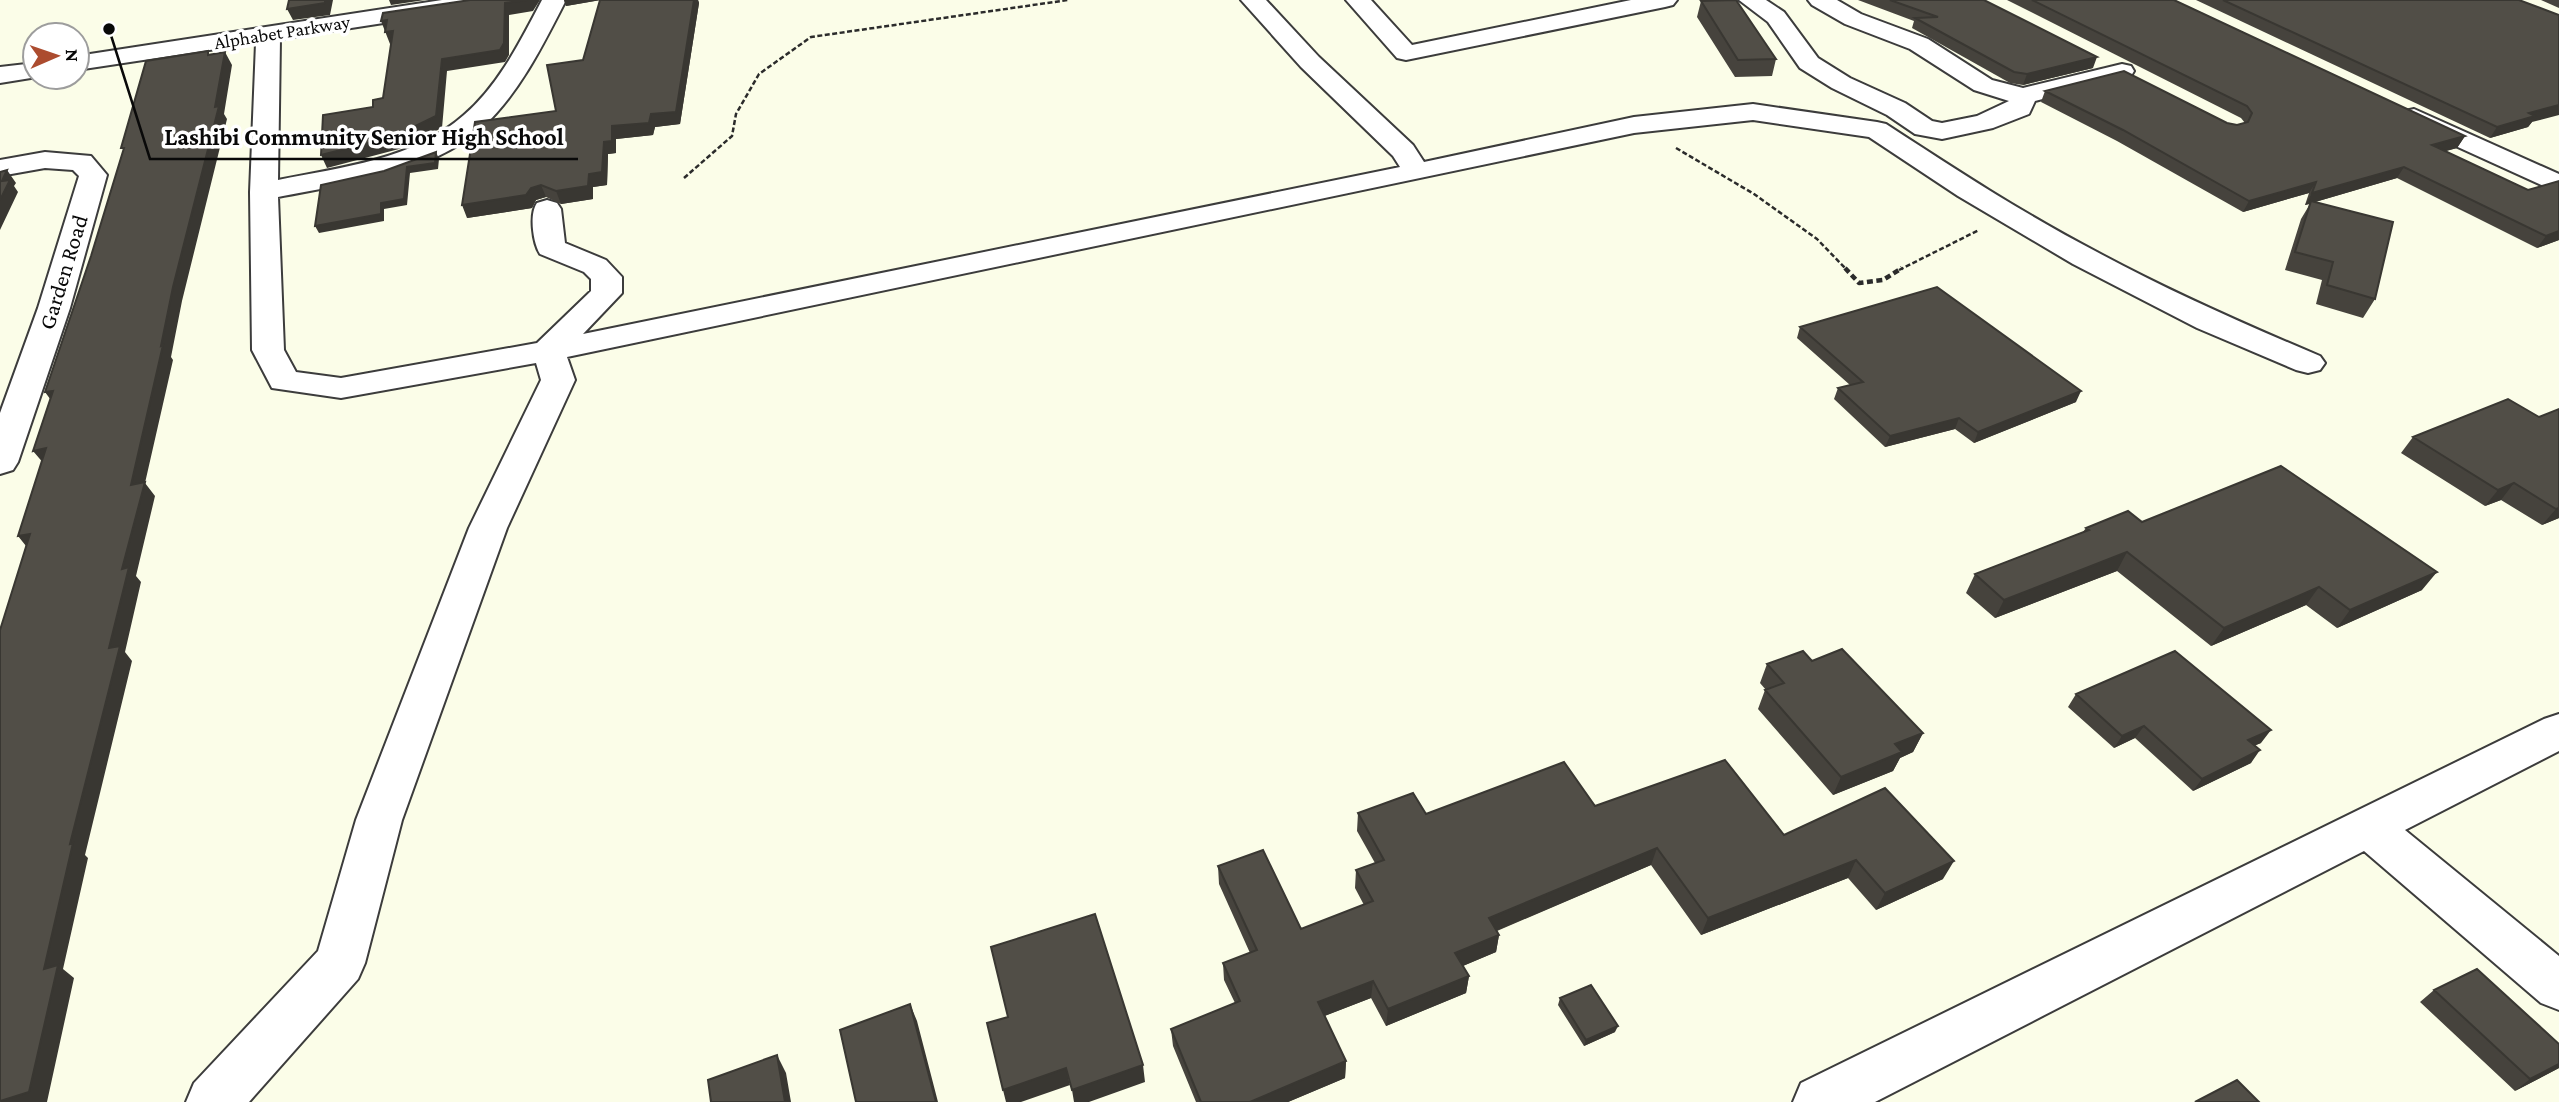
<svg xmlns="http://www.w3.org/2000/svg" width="2559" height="1102" font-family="'Crimson Pro',serif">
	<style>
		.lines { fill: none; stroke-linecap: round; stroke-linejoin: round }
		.minor-casing { stroke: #3c3c3c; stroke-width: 4 }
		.path-far1 { stroke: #2b2b2b; stroke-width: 2.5; stroke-dasharray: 5 2.5; stroke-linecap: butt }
		.path { stroke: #2b2b2b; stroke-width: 4.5; stroke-dasharray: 6 3.5; stroke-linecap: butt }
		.minor { fill: #fff; fill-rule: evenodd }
		.wall { fill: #46433d }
		.shaded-wall { fill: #393732 }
		.building { fill: #514e47; stroke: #393732; stroke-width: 2 }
		.labels { text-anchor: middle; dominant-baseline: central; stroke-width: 7; stroke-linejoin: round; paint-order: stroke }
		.far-street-label { font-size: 19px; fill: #090909; stroke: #fff }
		.street-label { font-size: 23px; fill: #090909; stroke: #fff }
		.leader { fill: none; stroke: #090909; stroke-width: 2.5 }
		.callout-dot { fill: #090909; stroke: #fff; stroke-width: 2.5 }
		.callout-label { font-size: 24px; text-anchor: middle; font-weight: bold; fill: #090909; stroke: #fff; stroke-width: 7; stroke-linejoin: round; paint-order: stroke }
	</style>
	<rect width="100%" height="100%" fill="#fbfde8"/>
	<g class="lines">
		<g class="minor-casing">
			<path id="minor" d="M442,0H499L495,5L487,7L280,39L278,180C342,167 413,160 464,115C499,85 521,40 542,0H566C544,43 520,92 484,126C430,175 347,183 278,197L284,350L296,372L341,378L537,343L591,291V279L584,272L540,254C533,243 529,214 537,203L547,200L557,203L561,209L565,243L606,260L622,277V293L583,334L1400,167L1393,156L1301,67L1241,0H1266L1319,57L1413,145L1424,162L1634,117L1753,104L1877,122L1886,124C1955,169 2024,214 2097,252C2169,291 2244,324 2320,356L2325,363L2320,370L2308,373L2296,370L2197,328L2073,264L1958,196L1869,137L1753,120L1634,133L567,357L575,380L507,528L402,820L365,963L358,979L249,1102H186L194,1083L318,951L356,820L469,528L541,380L536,363L341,398L272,388L252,350L250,192L256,43L77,70V56Z
				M1346,0H1371L1412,45L1631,0H1677L1673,5L1665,7L1406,60L1397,58Z
				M1739,0H1766L1784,12L1818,58L1850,78L1905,103L1932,121L1942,123L1977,116L2009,101L1974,90L1910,49L1845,24L1812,5L1808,0H1837L1861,14L1928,39L1992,80L2023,88L2122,64L2131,66L2134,71L2131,76L2035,101L2029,114L1993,128L1942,139L1915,134L1887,115L1832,88L1800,68L1768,22Z
				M35,63L37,77L0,83V67Z
				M2414,109L2559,174V193L2405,123L2401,117L2405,111Z
				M45,152L91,156L107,175L70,308L18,462L13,470L0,474V413L38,308L79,176L73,170L45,168L0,176V160Z
				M2559,714V751L2405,830L2559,956V1010L2541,1003L2364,851L1875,1102H1793L1801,1083L2544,719Z"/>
		</g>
		<path class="path-far1" d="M1676,148L1754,194L1817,239L1847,270
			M684,178L732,136L736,114L759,74L811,37L1068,0
			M1899,270L1979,230"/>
		<path class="path" d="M1845,268L1859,283L1883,280L1902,268"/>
		<use href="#minor" class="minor"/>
	</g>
	<path class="wall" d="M564,0H698L699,3L680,124L655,127L653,135L616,139V153L608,154L607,185L593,187V199L561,204L546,197L536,200L532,208L467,218L556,111L583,60L600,0L566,6Z
		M1858,0H1984L2093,68L2023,85L2010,83L1912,28L1914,21Z
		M2007,0H2174L2465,136L2457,148L2445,151L2559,240L2537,248L2397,178L2315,202L2375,299L2363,318L2316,304L2322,280L2285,270L2301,219L2310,204L2305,205L2309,193L2243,212L2117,141L2041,102L2045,91L2237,125L2245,123L2241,118Z
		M2196,0H2519L2532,122L2528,127L2490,138Z
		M2541,0H2559V8Z
		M1701,1L1776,59L1772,76L1735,77L1697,17Z
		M1800,327L2076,402L1974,443L1955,429L1885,447L1834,399L1838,388L1850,385L1797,338Z
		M2559,409V518L2542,525L2501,500L2485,506L2401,453L2413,437L2539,417Z
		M2142,522L2422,590L2337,628L2306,605L2211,646L2117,571L1995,618L1966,593L1975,574L2083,532L2086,528Z
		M1812,661L1923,733L1913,752L1900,758L1893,771L1833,795L1758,709L1765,690H1766L1760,683L1767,664Z
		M2076,694L2261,743L2255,745L2251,763L2193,791L2135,738L2114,748L2068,707Z
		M1595,806L1784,835L1943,879L1876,910L1848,878L1701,935L1651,865L1497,931L1499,935L1496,952L1463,966L1469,976L1466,993L1386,1026L1371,998L1324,1016L1346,1061L1345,1078L1288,1102H1196L1173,1046L1171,1029L1235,1003L1224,980L1223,963L1250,953L1219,884L1218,866L1301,929L1364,905L1355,888L1356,870L1375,863L1357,831L1358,813L1426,814Z
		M2434,990L2559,1044V1068L2515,1091L2420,1002Z
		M1560,998L1615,1032L1584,1046L1558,1005Z"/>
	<path class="shaded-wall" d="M325,0H333L330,15L293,20L287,9Z
		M389,0H425L391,5Z
		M527,0H540L533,11L509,15V55L505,62L447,71L442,128L399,149L327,168L321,155L442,59L505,3Z
		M564,0H601L566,6Z
		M694,0H698L699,3L680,124L655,127L653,135L616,139V153L608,154L607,185L593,187V199L561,204L556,191L589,174L612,126L651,114Z
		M387,20L398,43L390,44L381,21Z
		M225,52L232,65L224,114L227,119L182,301L171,357L173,360L145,483L155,496L136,576L141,582L125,652L132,661L85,855L88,858L63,969L74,978L47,1102H0L44,969L109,648L131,485L173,287L215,107Z
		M2097,57L2093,68L2023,85L2027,74Z
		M2559,105V115L2532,122L2528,127L2490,138L2497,127L2529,113Z
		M2465,136L2457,148L2425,157L2432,145Z
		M436,152L439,159L438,169L410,173L407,205L384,209V221L319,233L315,226L381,203L407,167Z
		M2404,167L2397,178L2305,205L2312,193Z
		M7,170L16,183L14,186L18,192L0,230V200L2,181Z
		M2316,182L2309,193L2243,212L2249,201Z
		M541,185L546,197L536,200L532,208L467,218L462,205Z
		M2559,231V240L2537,248L2546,236Z
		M53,391L56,407L45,392Z
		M2081,391L2076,402L1974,443L1978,432Z
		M1959,418L1955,429L1885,447L1890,436Z
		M46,448L45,465L33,451Z
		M2514,483L2501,500L2485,506L2498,490Z
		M2559,508V518L2542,525L2556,509Z
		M30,534V551L18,536Z
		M2127,552L2117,571L1995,618L2004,600Z
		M2437,572L2422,590L2337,628L2350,610Z
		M2319,587L2306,605L2211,646L2224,628Z
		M2144,726L2135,738L2114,748L2122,736Z
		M2271,730L2261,743L2238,753L2248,740Z
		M1923,733L1913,752L1900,758L1893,771L1833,795L1841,777L1895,744Z
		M2260,750L2251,763L2193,791L2202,779Z
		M1657,848L1651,865L1486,935L1489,918Z
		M1856,860L1848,878L1701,935L1708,918Z
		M1954,861L1943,879L1876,910L1885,893Z
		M1499,935L1496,952L1453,970L1455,953Z
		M1469,976L1466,993L1386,1026L1388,1009Z
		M1373,981L1371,998L1317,1019L1318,1002Z
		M910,1004L917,1021L938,1102H936Z
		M1618,1026L1615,1032L1584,1046L1586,1040Z
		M777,1055L786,1073L791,1102H785Z
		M1346,1061L1345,1078L1288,1102H1250Z
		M2559,1064V1068L2515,1091L2530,1079Z
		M1143,1065L1145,1082L1089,1102H1074L1072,1090Z
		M1066,1068L1070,1085L1021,1102H1006L1003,1090Z"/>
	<path class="building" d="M289,0H325V3L287,9Z
		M470,0H527L505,3L504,43L500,50L442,59L436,116L393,137L321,155L323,115L373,107V100L383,98L393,31L385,32L387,20L381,21L383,13Z
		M600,0H694L676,112L651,114L649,123L612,126V141L604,142L602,172L589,174L588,186L556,191L541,185L531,188L526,195L462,205L475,122L556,111L547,65L583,60Z
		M1736,0L1776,59L1738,60L1701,1Z
		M1890,0H1984L2097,57L2027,74L2014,72L1915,18L1938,17Z
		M2032,0H2174L2465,136L2432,145L2528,190L2559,181V231L2546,236L2404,167L2312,193L2316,182L2249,201L2123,130L2045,91L2124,71L2227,123L2237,125L2248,122L2252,113L2247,106Z
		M2223,0H2519L2559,15V105L2529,113L2535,116L2497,127Z
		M208,51V55L225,52L215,107L219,106L173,287L161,346L163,345L131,485L145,482L122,569L129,567L109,648L120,646L70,844L73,843L44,969L58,965L29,1092L0,1101V630L30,534L18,536L46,448L33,451L53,391L45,392L91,256L124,148H121L146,61Z
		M436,152L435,163L407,167L404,199L381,203V214L315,226L321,185L384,171Z
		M7,170L2,181L10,180L0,200V172Z
		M2311,201L2393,222L2375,299L2327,285L2333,262L2295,252Z
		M1937,287L2081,391L1978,432L1959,418L1890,436L1838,388L1863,382L1800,327Z
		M2508,399L2539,417L2559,409V508L2556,509L2514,483L2498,490L2413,437Z
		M2281,466L2437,572L2350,610L2319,587L2224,628L2127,552L2004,600L1975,574L2089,530L2086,528L2128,511L2142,522Z
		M1842,649L1923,733L1895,744L1902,752L1841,777L1765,690L1784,683L1767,664L1803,651L1812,661Z
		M2175,651L2271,730L2248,740L2260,750L2202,779L2144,726L2122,736L2076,694Z
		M1725,760L1784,835L1885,788L1954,861L1885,893L1856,860L1708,918L1657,848L1489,918L1499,935L1455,953L1469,976L1388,1009L1373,981L1318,1002L1346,1061L1250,1102H1201L1171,1029L1240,1001L1223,963L1257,950L1218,866L1263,850L1301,929L1373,901L1356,870L1384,860L1358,813L1413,793L1426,814L1564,762L1595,806Z
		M1095,914L1143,1065L1072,1090L1066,1068L1003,1090L987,1023L1008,1017L991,947Z
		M2477,969L2559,1044V1064L2530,1079L2434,990Z
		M1591,985L1618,1026L1586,1040L1560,998Z
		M910,1004L936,1102H856L840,1030Z
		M777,1055L785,1102H711L708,1080Z
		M2237,1080L2259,1102H2195Z"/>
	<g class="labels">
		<g class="far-street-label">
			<text transform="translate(282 32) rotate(-9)">Alphabet Parkway</text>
		</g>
		<g class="street-label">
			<text transform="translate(63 272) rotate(-73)">Garden Road</text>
		</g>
	</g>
	<path class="leader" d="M109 29L150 159H578"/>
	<circle class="callout-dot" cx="109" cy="29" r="7"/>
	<g class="callout-label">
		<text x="364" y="145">Lashibi Community Senior High School</text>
	</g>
	<g transform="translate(56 56) rotate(88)"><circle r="33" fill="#ffffff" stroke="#9d9d9d" stroke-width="2"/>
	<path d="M0-5L12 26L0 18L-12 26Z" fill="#ac4c2f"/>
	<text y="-10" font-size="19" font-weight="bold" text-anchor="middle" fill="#090909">N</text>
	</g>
</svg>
